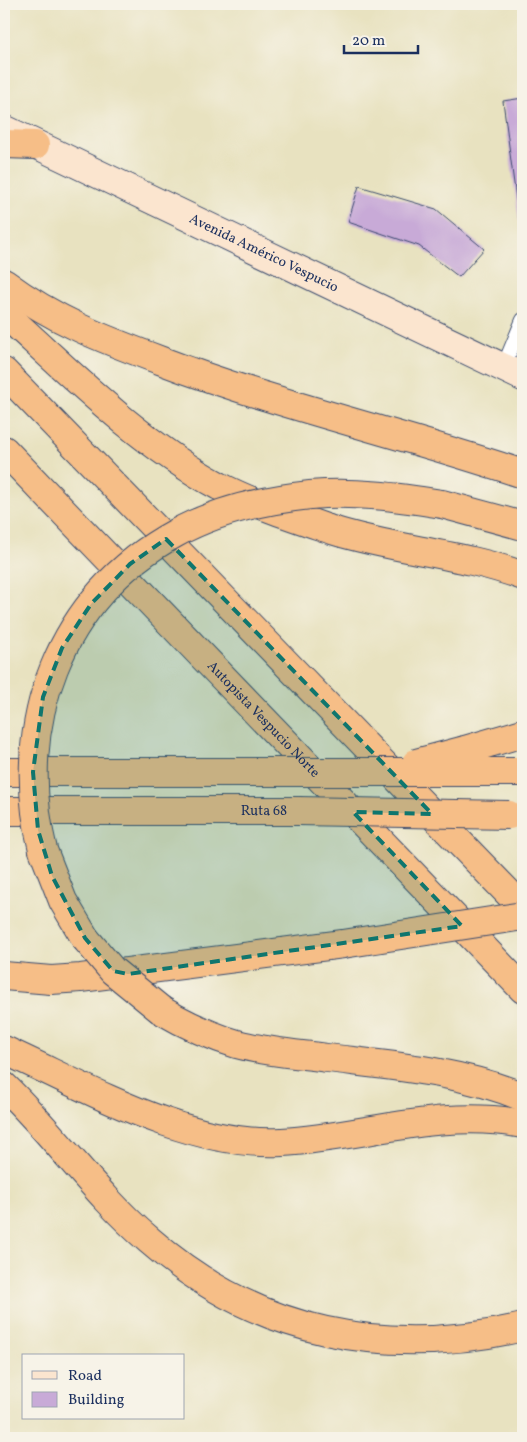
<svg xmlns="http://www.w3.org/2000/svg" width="527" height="1442" font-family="Vollkorn,serif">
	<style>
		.building { fill: #c8aad7 }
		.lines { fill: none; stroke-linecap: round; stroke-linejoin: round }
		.lane-casing { stroke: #3a4a6d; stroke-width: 16 }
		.secondary-casing { stroke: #3a4a6d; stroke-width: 30 }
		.highway-casing { stroke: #3a4a6d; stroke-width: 30 }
		.lane { stroke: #fff; stroke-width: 14 }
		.secondary { stroke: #fbe5cf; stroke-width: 28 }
		.highway { stroke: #f6be87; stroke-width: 28 }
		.highway-bridge-casing { stroke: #3a4a6d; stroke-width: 30; stroke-linecap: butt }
		.highway-bridge { stroke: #f6be87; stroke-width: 28 }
		.marked { fill: #0f766e; fill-opacity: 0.2; stroke: #0f766e; stroke-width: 4; stroke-dasharray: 10 6; stroke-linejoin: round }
		.labels { text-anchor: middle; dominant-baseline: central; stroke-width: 4; stroke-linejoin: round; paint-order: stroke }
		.street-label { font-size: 14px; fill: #1b2f5e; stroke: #f7f3e8 }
	</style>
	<rect width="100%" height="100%" fill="#f7f3e8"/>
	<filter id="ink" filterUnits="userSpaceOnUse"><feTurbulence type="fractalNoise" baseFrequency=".02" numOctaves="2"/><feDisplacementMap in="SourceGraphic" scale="10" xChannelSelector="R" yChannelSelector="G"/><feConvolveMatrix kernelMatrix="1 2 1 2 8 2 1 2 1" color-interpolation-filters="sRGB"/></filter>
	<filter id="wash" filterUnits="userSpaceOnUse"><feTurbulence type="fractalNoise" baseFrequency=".0096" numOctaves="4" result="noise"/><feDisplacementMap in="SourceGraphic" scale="20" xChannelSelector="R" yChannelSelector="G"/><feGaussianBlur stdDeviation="1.12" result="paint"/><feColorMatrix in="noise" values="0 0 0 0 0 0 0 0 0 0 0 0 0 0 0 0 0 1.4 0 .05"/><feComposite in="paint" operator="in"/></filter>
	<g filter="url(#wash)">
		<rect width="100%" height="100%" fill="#e8e2c0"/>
		<g id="blocks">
			<path class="building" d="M523,98V220L519,221L503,101Z
				M359,186L436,209L484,249L459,277L419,246L348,222Z"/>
		</g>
	</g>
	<g filter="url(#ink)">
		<use href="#blocks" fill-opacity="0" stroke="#3a4a6d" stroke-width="1"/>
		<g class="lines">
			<g class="lane-casing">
				<path id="lane" d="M503,368L523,320"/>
			</g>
			<g class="secondary-casing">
				<g id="secondary">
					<path id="s1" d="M4,129L523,377"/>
				</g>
			</g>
			<g class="highway-casing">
				<g id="highway">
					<path d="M4,144L35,145"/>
					<path d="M4,283C55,321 103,339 162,361C280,406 404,434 523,474"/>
					<path d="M4,313C71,374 138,442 219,486C254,504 294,517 332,530C394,550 462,553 523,576"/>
					<path d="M4,372L523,908"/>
					<path id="s2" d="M4,450L523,989"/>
					<path d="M442,504L523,526"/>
					<path d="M465,750L523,733"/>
					<path d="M4,772H201"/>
					<path d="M474,772H523"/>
					<path id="s3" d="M4,811H298"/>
					<path d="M43,850L63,901L85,938"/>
					<path d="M4,976L51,980L81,978L343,944"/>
					<path d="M161,1010C185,1024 210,1036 237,1044C266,1052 297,1054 327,1058C393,1066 461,1071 523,1097"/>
					<path d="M4,1050C88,1088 188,1147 282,1142C364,1137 441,1108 523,1124"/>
					<path d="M4,1086C55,1135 95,1194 149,1240C256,1334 386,1359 523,1327"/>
				</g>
			</g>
			<use href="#lane" class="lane"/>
			<use href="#secondary" class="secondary"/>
			<use href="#highway" class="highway"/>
			<g class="highway-bridge-casing">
				<path id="highway-bridge" d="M416,763L465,750
					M201,772H474
					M298,811L509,815
					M43,850C12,725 59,596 176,533C216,511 264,500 310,495C354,491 398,497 442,504
					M85,938L113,971L161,1010
					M343,944L523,916"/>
			</g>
			<use href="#highway-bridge" class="highway-bridge"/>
		</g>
	</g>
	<path class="marked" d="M166,539L432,814L353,812L462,926L128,974L113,971L85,938L52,876L38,830L33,772L43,697L62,648L91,604L130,564Z"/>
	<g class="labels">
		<g class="street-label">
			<text stroke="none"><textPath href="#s1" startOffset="288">Avenida Américo Vespucio</textPath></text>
			<text stroke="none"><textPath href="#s2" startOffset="374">Autopista Vespucio Norte</textPath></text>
			<text stroke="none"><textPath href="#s3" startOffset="260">Ruta 68</textPath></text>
		</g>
	</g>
	<rect width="527" height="1442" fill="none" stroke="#f7f3e8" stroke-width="20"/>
	<rect x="22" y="1354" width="162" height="65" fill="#f7f3e8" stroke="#9fa5b1"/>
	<rect x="32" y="1371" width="25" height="8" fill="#fbe5cf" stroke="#9fa5b1"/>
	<text x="68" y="1380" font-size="15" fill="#1b2f5e">Road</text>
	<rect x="32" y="1392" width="25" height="15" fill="#c8aad7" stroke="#9fa5b1"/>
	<text x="68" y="1404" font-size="15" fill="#1b2f5e">Building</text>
	<path d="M344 45v8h74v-8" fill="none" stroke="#1b2f5e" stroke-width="2.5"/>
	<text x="352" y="45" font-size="15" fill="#1b2f5e" stroke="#f7f3e8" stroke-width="4" paint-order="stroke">20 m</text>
</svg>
